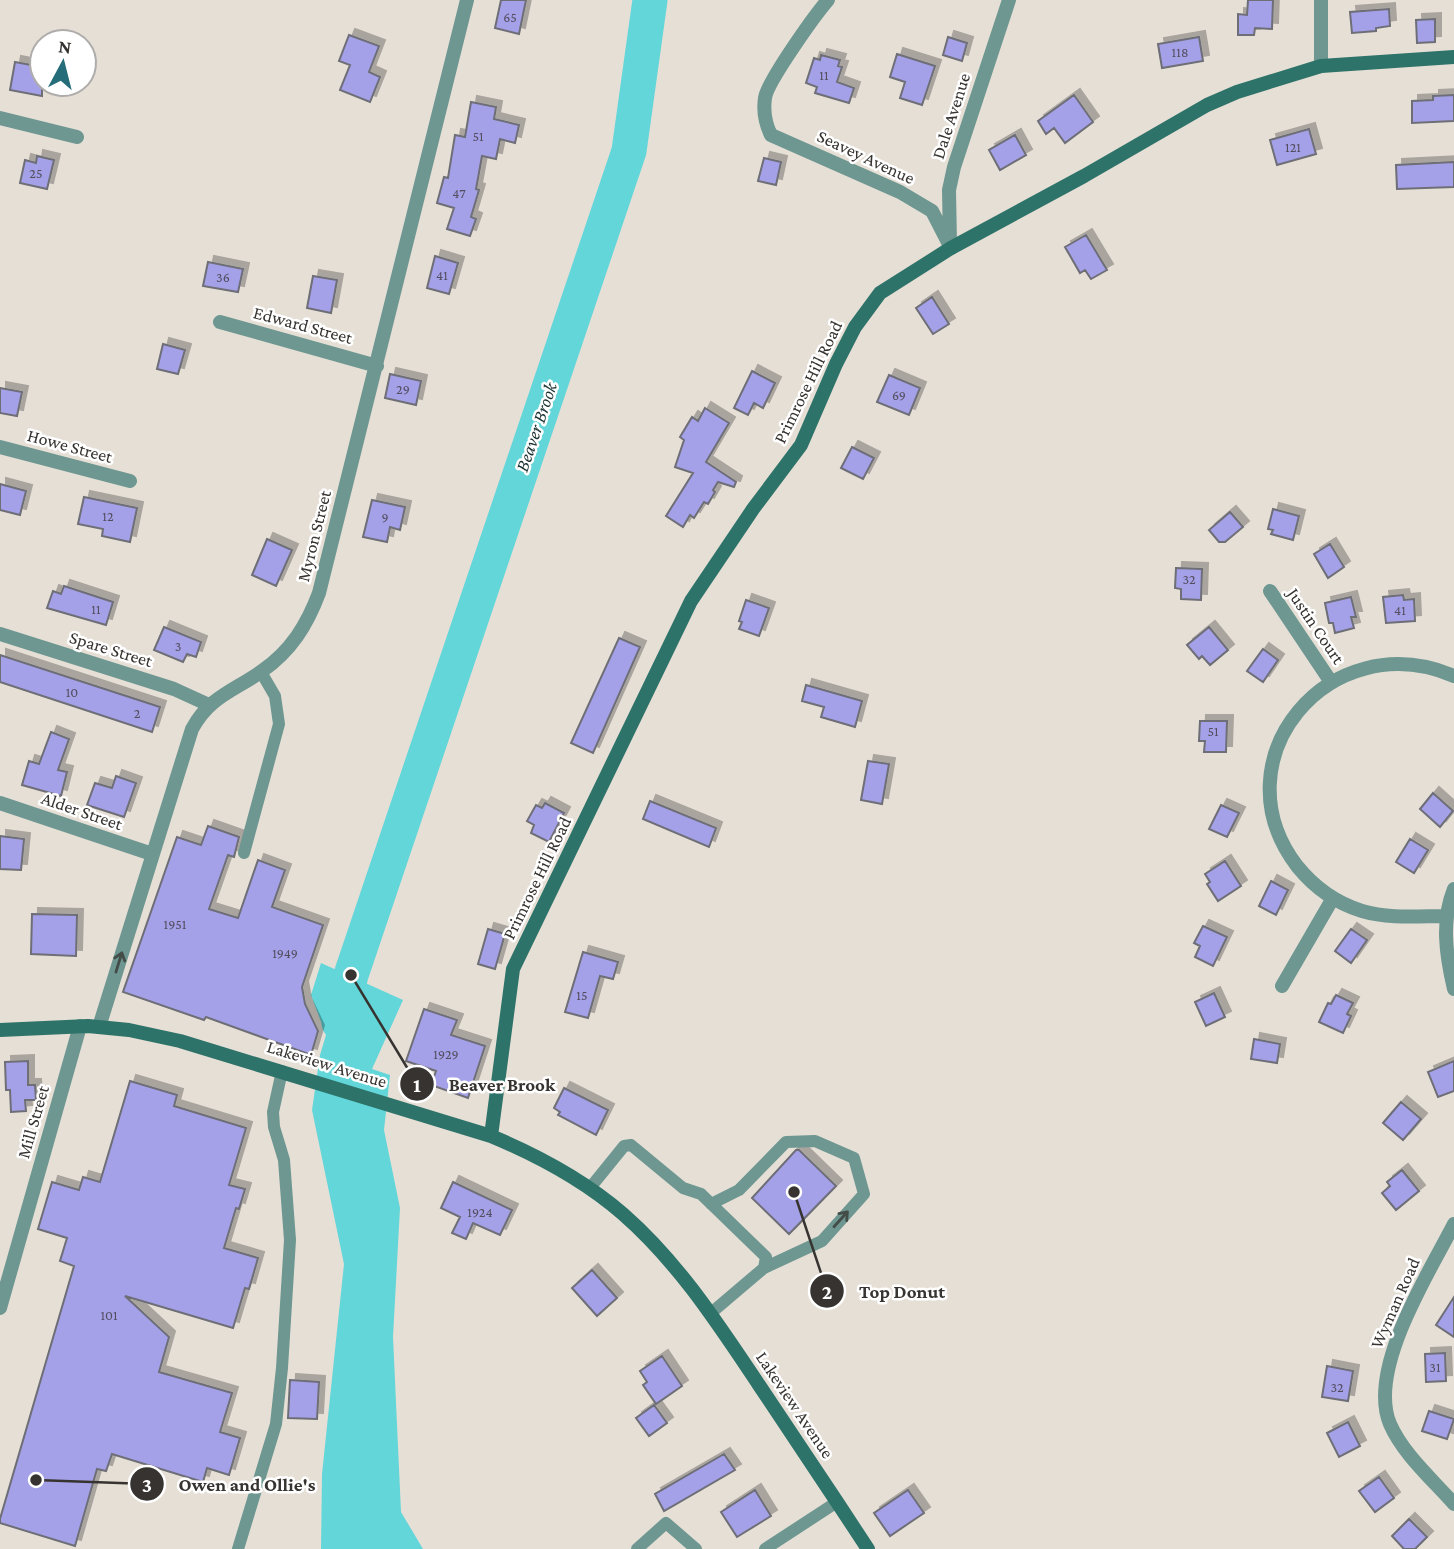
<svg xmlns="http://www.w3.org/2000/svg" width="1454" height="1549" font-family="'Crimson Pro',serif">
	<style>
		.water { fill: #62d6d9 }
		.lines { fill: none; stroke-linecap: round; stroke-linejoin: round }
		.river { stroke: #62d6d9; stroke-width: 35 }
		.building { fill: #a5a1e9; stroke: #6e6e77; stroke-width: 2; filter: url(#shadow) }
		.lane { stroke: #6d9790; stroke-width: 12 }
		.street { stroke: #6d9790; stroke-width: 14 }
		.secondary { stroke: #2e7369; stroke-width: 14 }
		.oneway { stroke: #444c48 }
		.labels { text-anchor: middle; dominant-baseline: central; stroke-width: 5; stroke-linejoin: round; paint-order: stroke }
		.number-label { font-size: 14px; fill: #524e5e }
		.street-label { font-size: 18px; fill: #363330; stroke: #fff }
		.water-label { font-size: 19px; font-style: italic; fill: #1c3131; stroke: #fff }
		.leader { fill: none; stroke: #363330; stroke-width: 2.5 }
		.callout-dot { fill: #363330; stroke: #fff; stroke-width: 2.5 }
		.mark-label { font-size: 21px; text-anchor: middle; font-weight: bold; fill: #fff }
		.callout-label { font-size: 19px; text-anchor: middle; font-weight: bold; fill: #363330; stroke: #fff; stroke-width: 5; stroke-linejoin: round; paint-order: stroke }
	</style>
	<defs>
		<filter id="shadow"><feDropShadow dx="6" dy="-6" stdDeviation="0" flood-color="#0004"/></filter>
	</defs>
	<rect width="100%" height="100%" fill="#e6dfd6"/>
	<path class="water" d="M321,963L403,1000L372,1069L390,1075L384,1130L400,1208L393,1337L401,1512L423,1549H321L322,1474L344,1264L312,1110L320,1055L326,1035L311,995Z"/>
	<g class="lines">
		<path class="river" d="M339,1023L351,975L629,151L650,0"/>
	</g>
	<path class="building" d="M501,0H526L519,34L495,28Z
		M1248,0H1273L1272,29L1255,28L1254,35H1238V14L1247,15Z
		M1389,9L1390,26L1376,28V31L1352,33L1350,12Z
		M1435,19V42L1417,43L1416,20Z
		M349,35L379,46L369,72L380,77L370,102L340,90L350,65L339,61Z
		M948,37L967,43L962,61L943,55Z
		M1199,37L1203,61L1162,68L1158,44Z
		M897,54L935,66L922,105L900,98L905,82L890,77Z
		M821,55L840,60L838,66L842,67L837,82L854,88L849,103L815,93L817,87L806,83L814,58L820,60Z
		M15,62L42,67V96L10,90Z
		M1074,95L1093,122L1065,143L1054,128L1046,134L1038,121Z
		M1454,95V121L1412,123V101L1433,100V96Z
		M471,102L496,107L494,119L519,125L515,143L500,139L496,159L482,156L476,189L479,190L471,217L476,219L470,236L447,229L454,208L437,203L444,177L448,178L455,135L465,137Z
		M1309,129L1316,154L1277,165L1270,140Z
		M1015,135L1026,155L1000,170L989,150Z
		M37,156L54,160L47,189L20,183L25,160L36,163Z
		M764,158L781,162L776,185L758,181Z
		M1454,162V187L1397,189L1396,165Z
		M1086,235L1107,270L1091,279L1085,270L1080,273L1065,247Z
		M435,256L458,263L449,294L427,288Z
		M208,262L243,269L238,292L203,286Z
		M313,276L337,280L331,313L307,308Z
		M932,297L949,324L933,334L916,308Z
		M163,344L185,350L178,374L157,369Z
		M752,371L775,383L763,408L754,403L748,415L734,408Z
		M390,374L421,381L416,405L385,398Z
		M889,375L920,388L909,415L877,402Z
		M0,388L22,392L17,416L0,413Z
		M705,408L729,423L706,462L736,482L734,487L718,482L713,490L715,492L708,504L704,502L694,518L690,515L683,527L666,516L693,473L675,467L684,440L680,437L692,417L698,421Z
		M852,447L874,458L863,479L841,468Z
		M0,484L26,491L20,515L0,510Z
		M84,497L137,508L130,542L102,536L103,529L78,524Z
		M372,500L405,507L400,530L390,527L387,542L363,537Z
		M1273,509L1299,516L1293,540L1271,534L1273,530L1268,529Z
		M1230,512L1243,527L1225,542H1219L1209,530Z
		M267,539L292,550L276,586L252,575Z
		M1330,544L1344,567L1328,578L1314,554Z
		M1176,568L1202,569L1201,600L1181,599V589L1175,588Z
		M64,586L113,602L106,625L47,608L53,591L61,594Z
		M1403,595L1404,600L1414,599L1415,621L1386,623L1383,597Z
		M1351,597L1356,617H1351L1354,628L1335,633L1333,623H1329L1325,603Z
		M746,600L769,608L759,636L739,629L742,622L739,621Z
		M164,627L201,642L196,657L187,654L183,662L154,650Z
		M1209,627L1228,650L1210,665L1202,656L1199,659L1187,645Z
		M619,638L640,647L593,753L571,743Z
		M1263,649L1278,660L1263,682L1247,671Z
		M0,655L160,707L152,732L0,682Z
		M806,685L862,701L855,727L821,717L824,707L802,701Z
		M1200,721H1227L1226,752H1204L1205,741H1199Z
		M51,732L69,739L58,770L67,772L61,796L22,785L29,761L39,764Z
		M868,761L889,764L882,804L861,800Z
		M116,776L136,783L124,817L87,805L95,783L112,788Z
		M1433,793L1453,811L1440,827L1420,809Z
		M650,801L716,828L709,847L643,819Z
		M545,803L564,813L549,842L531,833L534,825L527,821L536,805L542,808Z
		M1221,805L1239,813L1227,837L1209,829Z
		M208,826L239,837L234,857L228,855L209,909L238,918L258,860L285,870L272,907L323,925L302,987L305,1004L318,1031L311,1055L206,1017L204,1020L123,992L177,837L201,845Z
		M0,836L24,839L21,870L0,869Z
		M1410,839L1428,850L1414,873L1396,862Z
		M1225,861L1241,886L1218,901L1207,884L1210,882L1205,874Z
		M1271,881L1288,890L1276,915L1259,906Z
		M32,914L77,915L76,956L31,954Z
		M1203,926L1227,937L1213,966L1195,957L1200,946L1194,943Z
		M488,929L505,934L495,969L478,964Z
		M1351,929L1367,940L1351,963L1335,951Z
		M583,952L618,962L613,979L600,976L588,1018L565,1012Z
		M1214,993L1225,1017L1206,1026L1195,1002Z
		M1336,995L1353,1003L1347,1014L1351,1016L1343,1033L1319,1022L1328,1003L1331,1004Z
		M424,1009L457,1020L451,1035L485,1046L468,1098L431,1085L436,1071L406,1061Z
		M1254,1039L1280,1044L1277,1063L1251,1059Z
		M28,1061V1085H35L36,1100H25L26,1111L11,1112L10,1090H6L5,1062Z
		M1454,1061V1091L1438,1097L1428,1072Z
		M130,1081L177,1095L174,1106L246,1128L229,1185L245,1189L239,1209L236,1208L224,1248L258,1258L249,1289L245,1288L233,1328L125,1296L169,1337L159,1372L232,1393L220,1432L240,1438L229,1475L207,1468L203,1482L112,1454L106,1471L97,1469L75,1546L0,1523V1519L74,1266L60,1261L67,1238L38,1229L52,1182L79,1190L83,1177L100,1182Z
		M564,1088L608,1110L596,1135L558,1115L560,1112L554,1108Z
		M1401,1102L1421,1119L1403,1140L1383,1123Z
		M796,1150H799L836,1186L789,1234L752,1198Z
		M1402,1170L1419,1191L1396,1210L1382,1193L1390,1186L1387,1182Z
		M453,1182L512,1210L500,1235L473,1223L466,1239L452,1233L460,1217L441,1208Z
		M592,1270L617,1298L597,1316L572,1288Z
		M1454,1297V1337L1436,1325Z
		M1445,1353L1446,1381L1426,1382L1425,1354Z
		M662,1356L682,1386L656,1404L643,1385L647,1382L640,1371Z
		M1327,1366L1353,1371L1348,1401L1322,1397Z
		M290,1380L319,1382L317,1419L288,1418Z
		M654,1405L667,1423L649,1436L636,1418Z
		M1429,1411L1454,1419L1447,1439L1422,1431Z
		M1348,1422L1360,1446L1339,1457L1327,1433Z
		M724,1454L735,1470L664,1511L655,1494Z
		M1379,1477L1394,1498L1375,1512L1359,1491Z
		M755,1490L771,1516L737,1537L721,1512Z
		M908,1490L924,1513L890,1536L874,1513Z
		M1409,1519L1427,1537L1415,1549H1404L1392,1536Z"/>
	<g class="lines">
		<path class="lane" d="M244,853L279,724L275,696L261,672
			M590,1188L624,1146L631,1145L683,1188L701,1194L766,1257L764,1268L711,1313
			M711,1204L739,1190L786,1142L815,1141L854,1158L864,1194L822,1241L764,1268
			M238,1549L276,1424L282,1368L290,1240L284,1160L274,1127L273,1112L282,1071
			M637,1549L666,1523L696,1549
			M765,1549L837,1502"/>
		<path class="street" d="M828,0C815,15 767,82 765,98C763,112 765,123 771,135L900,192L932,211L951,248
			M1321,66V0
			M0,118L77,137
			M950,243L949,190L954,167L1009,0
			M220,322L377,366
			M0,447L130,481
			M1270,591L1331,682
			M0,634L174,689L209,705
			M0,803L152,854
			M1454,889C1441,921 1446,955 1454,989
			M1446,916C1419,916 1389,919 1362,911C1336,903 1314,887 1297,866C1216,760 1329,623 1454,676
			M1282,986L1333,898
			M99,1027L192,729C210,696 234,691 262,671C291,651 307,625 319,593L467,0
			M1454,1224C1429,1273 1367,1369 1390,1424C1403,1454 1433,1480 1454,1504
			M0,1308L80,1026"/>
		<path class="secondary" d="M0,1030L88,1026L129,1030L180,1041L491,1136C539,1156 584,1180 623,1214C679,1263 718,1324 759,1385C795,1439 832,1494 868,1549
			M491,1136L513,969L691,601L753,509L801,445L836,364L855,327L880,293L951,248L1084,176L1207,105L1237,92L1321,66L1454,57"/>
	</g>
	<defs><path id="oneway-shaft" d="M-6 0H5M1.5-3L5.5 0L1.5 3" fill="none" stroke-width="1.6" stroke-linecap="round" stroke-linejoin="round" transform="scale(1.75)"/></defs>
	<g class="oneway">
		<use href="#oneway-shaft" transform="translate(119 962) rotate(-73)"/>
		<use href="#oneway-shaft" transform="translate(841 1219) rotate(-48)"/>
	</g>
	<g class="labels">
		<g class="number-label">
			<text x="510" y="17">65</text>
			<text x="1180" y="52">118</text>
			<text x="824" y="75">11</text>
			<text x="478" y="136">51</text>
			<text x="1293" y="147">121</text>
			<text x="36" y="173">25</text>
			<text x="459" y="193">47</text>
			<text x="442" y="275">41</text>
			<text x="223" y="277">36</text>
			<text x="403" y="389">29</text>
			<text x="899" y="395">69</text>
			<text x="108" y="516">12</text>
			<text x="385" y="517">9</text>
			<text x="1189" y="579">32</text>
			<text x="96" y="609">11</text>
			<text x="1400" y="610">41</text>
			<text x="178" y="646">3</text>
			<text x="72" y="692">10</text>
			<text x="137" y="713">2</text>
			<text x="1213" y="731">51</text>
			<text x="175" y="924">1951</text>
			<text x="285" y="953">1949</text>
			<text x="582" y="995">15</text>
			<text x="446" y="1054">1929</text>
			<text x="480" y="1212">1924</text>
			<text x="109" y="1315">101</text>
			<text x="1435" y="1367">31</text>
			<text x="1337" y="1387">32</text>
		</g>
		<g class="street-label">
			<text transform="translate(951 116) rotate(-72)">Dale Avenue</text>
			<text transform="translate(866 157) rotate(25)">Seavey Avenue</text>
			<text transform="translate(303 325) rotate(15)">Edward Street</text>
			<text transform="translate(808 382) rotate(-64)">Primrose Hill Road</text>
			<text transform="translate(70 446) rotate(15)">Howe Street</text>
			<text transform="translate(314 536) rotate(-76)">Myron Street</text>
			<text transform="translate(1316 626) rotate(56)">Justin Court</text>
			<text transform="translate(111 649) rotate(17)">Spare Street</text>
			<text transform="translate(82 811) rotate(19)">Alder Street</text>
			<text transform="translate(537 878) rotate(-64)">Primrose Hill Road</text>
			<text transform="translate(327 1064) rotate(17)">Lakeview Avenue</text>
			<text transform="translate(33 1122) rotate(-74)">Mill Street</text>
			<text transform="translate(1395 1303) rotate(-66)">Wyman Road</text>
			<text transform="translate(795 1405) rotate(56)">Lakeview Avenue</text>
		</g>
		<g class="water-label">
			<text transform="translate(536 427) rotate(-71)">Beaver Brook</text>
		</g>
	</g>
	<path class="leader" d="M351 975L417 1084M794 1192L827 1291M36 1480L147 1484"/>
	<g class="callout-dot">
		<circle cx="351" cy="975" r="7"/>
		<circle cx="794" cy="1192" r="7"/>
		<circle cx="36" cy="1480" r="7"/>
		<circle cx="417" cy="1084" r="18"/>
		<circle cx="827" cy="1291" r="18"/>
		<circle cx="147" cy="1484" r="18"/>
	</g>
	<g class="mark-label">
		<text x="417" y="1092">1</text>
		<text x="827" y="1299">2</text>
		<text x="147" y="1492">3</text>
	</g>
	<g class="callout-label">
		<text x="502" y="1091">Beaver Brook</text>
		<text x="902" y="1298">Top Donut</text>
		<text x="247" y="1491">Owen and Ollie's</text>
	</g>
	<g transform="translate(63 63) rotate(7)"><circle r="33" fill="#ffffff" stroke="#afadac" stroke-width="2"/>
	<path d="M0-5L12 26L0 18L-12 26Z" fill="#256e79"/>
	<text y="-10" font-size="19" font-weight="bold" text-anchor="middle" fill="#363330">N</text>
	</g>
</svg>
